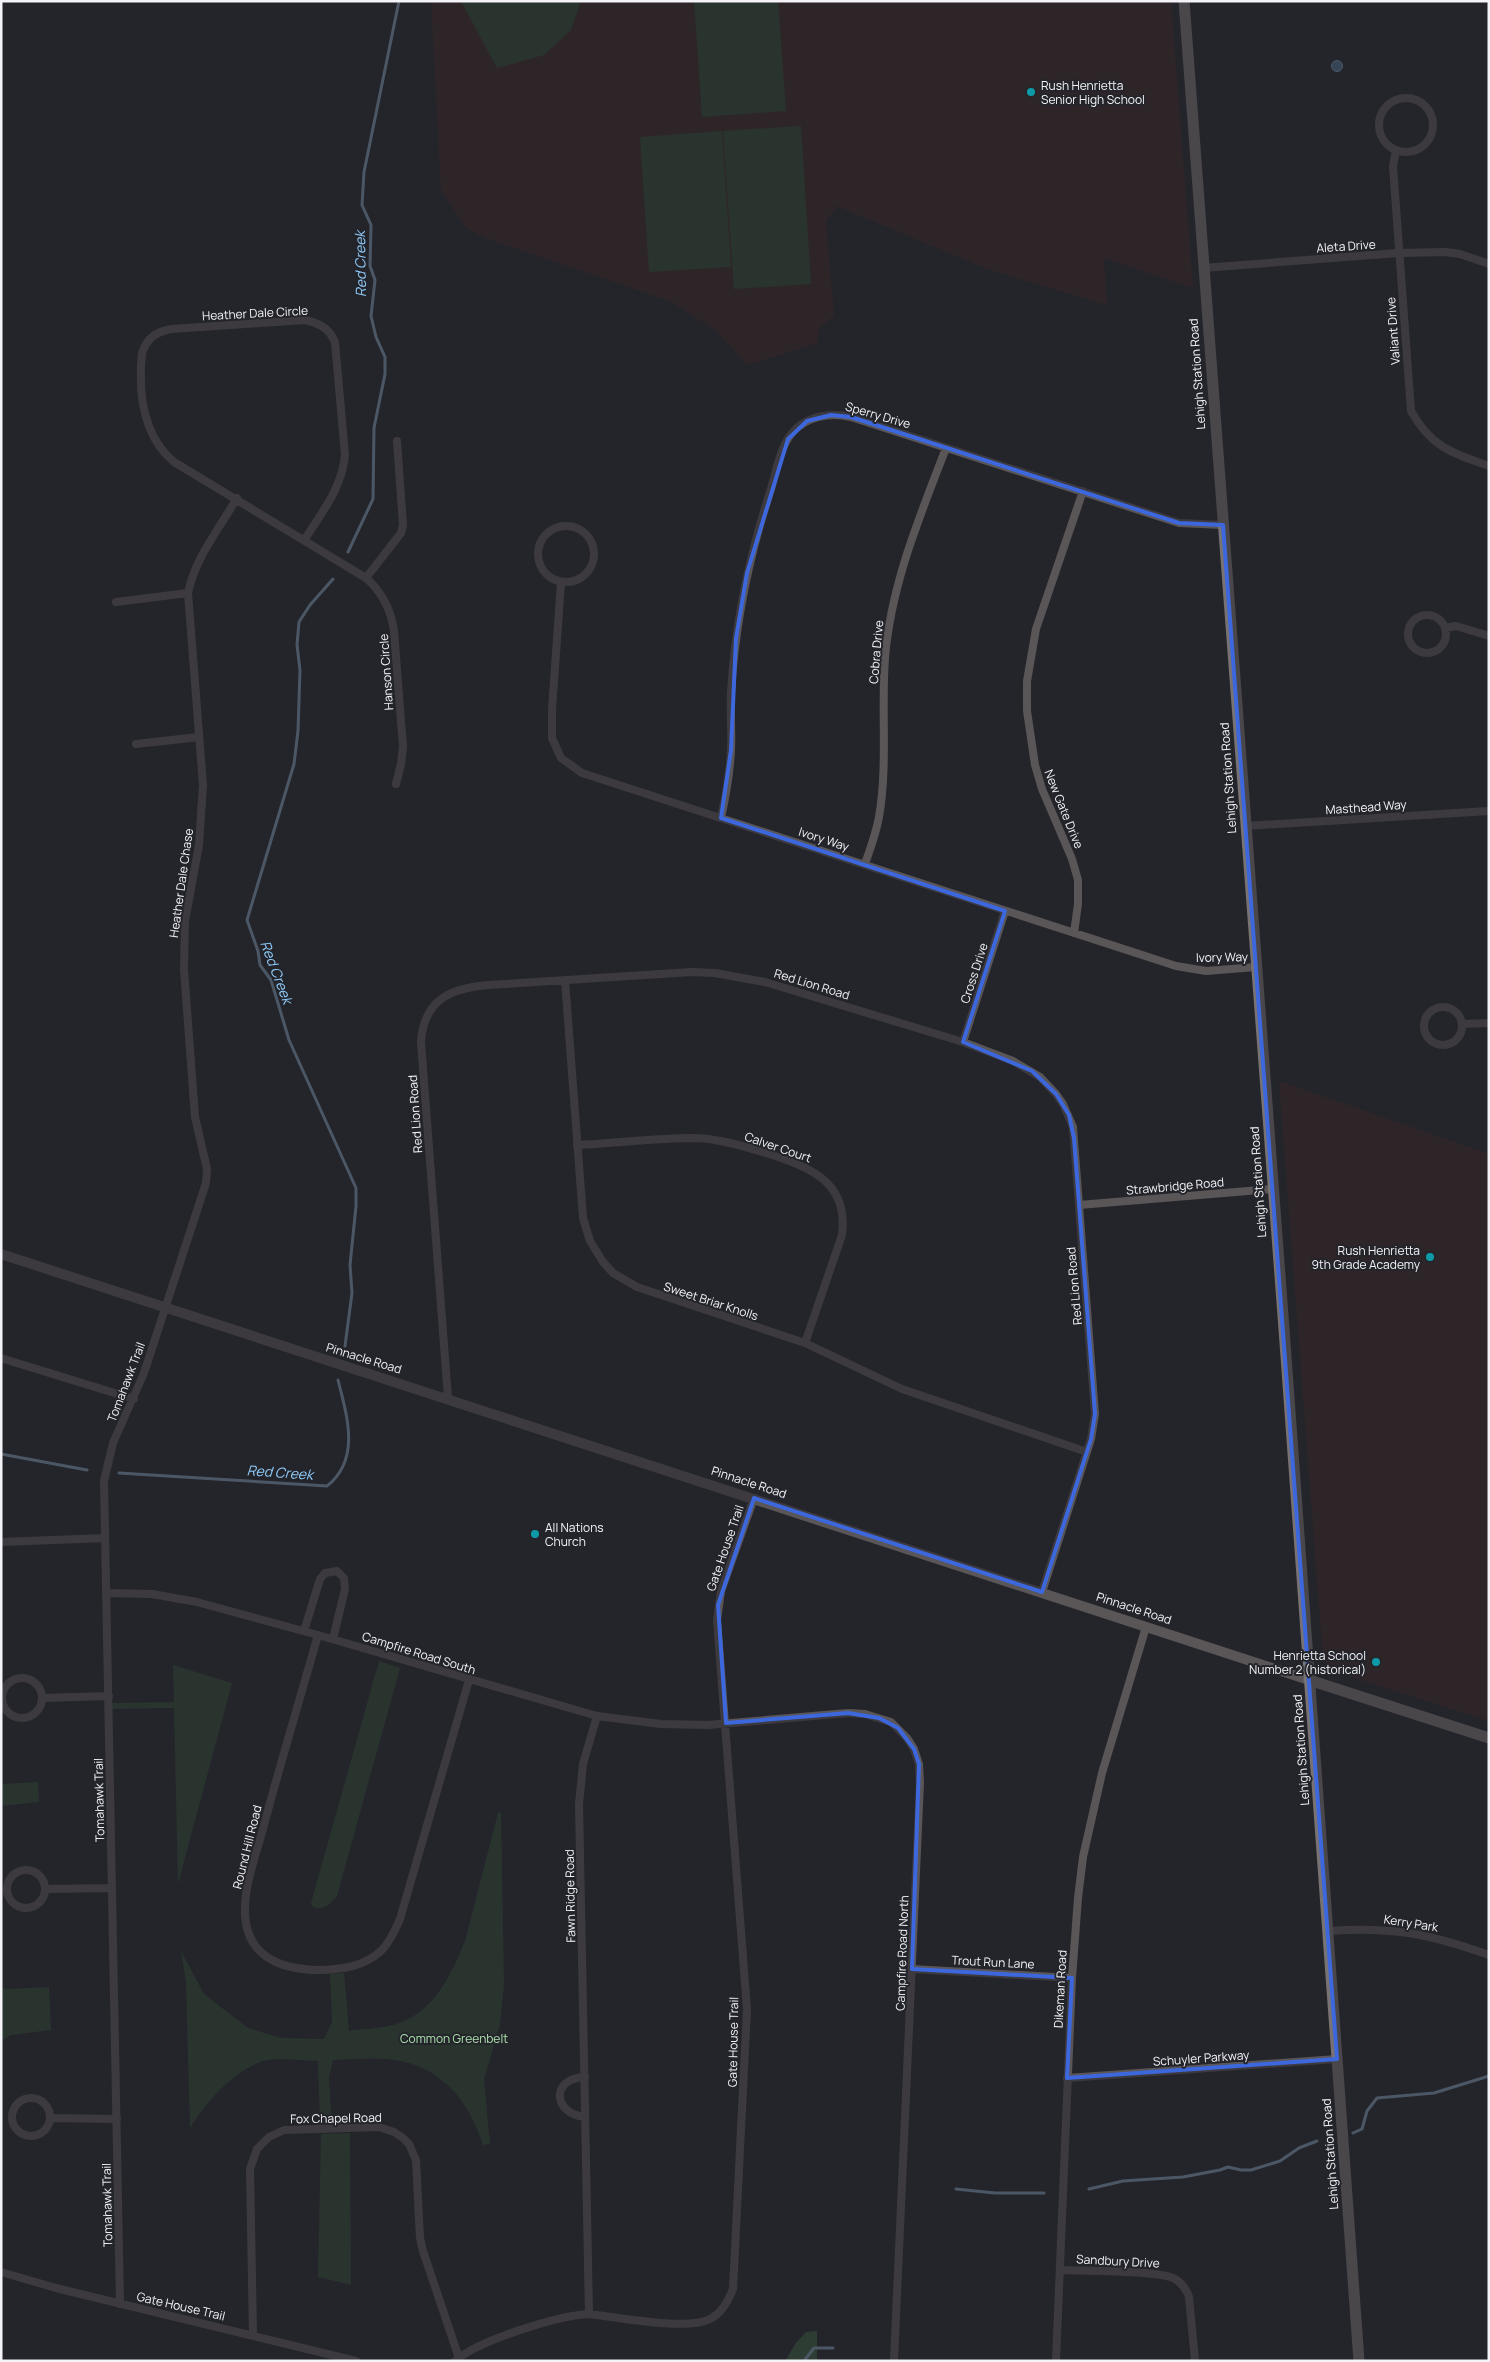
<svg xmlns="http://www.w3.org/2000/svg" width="1490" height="2362" font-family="Manrope,sans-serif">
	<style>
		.education { fill: #3b2724 }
		.green { fill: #304731 }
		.forest { fill: #3b5b3d }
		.water { fill: #4b6e8b; stroke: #7d96ac }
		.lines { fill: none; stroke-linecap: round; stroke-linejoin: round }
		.stream { stroke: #7d96ac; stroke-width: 3 }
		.minor { stroke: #5a5657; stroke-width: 8 }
		.tertiary { stroke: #5a5657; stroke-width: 10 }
		.secondary { stroke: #787272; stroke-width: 11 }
		.marked { fill: none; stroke: #3d67dd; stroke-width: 4; stroke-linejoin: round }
		.culture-dot { fill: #0f9aa8; stroke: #24252b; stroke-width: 2 }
		.labels { text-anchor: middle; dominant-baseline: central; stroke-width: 4; stroke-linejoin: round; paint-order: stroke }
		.poi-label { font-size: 12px; fill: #f3f3f8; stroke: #24252b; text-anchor: start }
		.street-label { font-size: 12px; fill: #f3f3f8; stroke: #24252b }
		.park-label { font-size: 12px; fill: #abe1ad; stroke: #24252b }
		.water-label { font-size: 14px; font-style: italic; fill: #90cbfa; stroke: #24252b }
	</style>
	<rect width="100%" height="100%" fill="#24252b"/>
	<path class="education" d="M431,1H1171L1193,288L1104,258L1107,305L987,269L837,206L826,221L834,315L819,329L817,343L748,365L714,329L670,301L485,238L466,228L441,190Z
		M1279,1081L1489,1154V1721L1333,1671L1323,1659Z"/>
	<path class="green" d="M461,1H581L571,30L544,55L497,68Z
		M694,1H778L786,111L702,117Z
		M801,126L811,284L734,289L723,131Z
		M722,131L731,267L649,272L640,137Z
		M379,1661L400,1668L337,1896C329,1905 325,1910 313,1907L311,1903Z
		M173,1665L232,1683L178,1884L174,1708L112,1709V1703L174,1702Z
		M38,1782L39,1802L1,1806V1784Z
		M501,1812L504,1985L500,2025L484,2079L490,2144L483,2145C470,2102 441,2066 394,2060C374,2057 353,2059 333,2060L329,2077L332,2125L320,2126L318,2061C300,2061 277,2056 260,2062C232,2073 205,2103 190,2128L186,1983L181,1951L204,1994L248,2028L281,2038L324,2039L332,2022L330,1974L344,1973L349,2031C361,2029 375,2029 388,2026C431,2018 450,1978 465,1941L498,1813Z
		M1,1987L7,1989L49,1987L51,2030L11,2035L1,2041Z
		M350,2133L351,2285L318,2277L321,2134Z"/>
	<path class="forest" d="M817,2331V2361H785L796,2343L806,2332Z"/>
	<path class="water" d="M1331.5 66a5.5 5.5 0 1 1 11 0a5.5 5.5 0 1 1-11 0Z"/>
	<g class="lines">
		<path class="stream" d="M348,552L373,499L374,428L385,374V357L376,337L371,316L375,280L370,266L371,225L362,205L364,172L399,1
			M333,579L310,605L299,622L297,645L300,670L298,731L294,764L247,920L258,951L260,965L271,980L289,1040L356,1188V1206L350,1265L352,1293L345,1346
			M1,1454L87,1470
			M119,1473L327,1486C361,1459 347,1416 338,1380
			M1353,2133L1362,2129L1367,2111L1377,2098L1434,2093L1489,2076
			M956,2189L995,2193H1044
			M1089,2189L1123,2181L1183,2177L1220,2170L1228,2167L1241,2170H1251L1280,2161L1299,2148L1317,2141
			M804,2361L814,2348H833"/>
		<path class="minor" d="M1379 125a27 27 0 1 1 54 0a27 27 0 1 1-54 0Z
			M1396,150L1393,166L1411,411C1431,447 1452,453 1489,466
			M1203,268L1398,253L1445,252L1460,254L1489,264
			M538 554a28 28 0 1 1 56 0a28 28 0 1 1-56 0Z
			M305,539C322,512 342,488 345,455L335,342C329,328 319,323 305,320L171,329C156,332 147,338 142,353C138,393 142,435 174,462L366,578C382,592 391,610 394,631L403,747L401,764L396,784
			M366,578L401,533L403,525L397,441
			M561,583L552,709V738L561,758L582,773L1176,966L1206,971L1256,967
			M116,602L188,593
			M1408 634a19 19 0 1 1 38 0a19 19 0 1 1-38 0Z
			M1445,628L1456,626L1489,636
			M136,744L199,737
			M721,818C726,795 730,773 731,750C732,731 730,712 731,693C735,623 749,556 771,489C776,472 780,447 792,433C806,416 830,412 851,417L1179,523L1223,525
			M1245,826L1489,811
			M865,864C870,849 876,834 879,817C888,765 881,711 885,658C891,584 920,516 946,448
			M1074,933L1078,904V880L1072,859L1042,789L1035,765L1027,711V681L1036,629L1083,491
			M565,980L583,1218L590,1241L603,1262L613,1273L637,1287L805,1343L902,1389L1087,1452
			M1424 1026a19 19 0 1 1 38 0a19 19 0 1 1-38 0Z
			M1462,1024L1489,1023
			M963,1042L1005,911
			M577,1145C616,1143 656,1138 695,1138C720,1139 743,1146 766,1153C809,1167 849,1181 842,1235L805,1343
			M1079,1205L1272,1189
			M1,1358L134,1399
			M448,1398L421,1042C424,999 451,988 489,985L692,972L715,973L765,982L963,1042L1013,1061L1040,1077L1056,1094L1063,1104L1073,1127L1095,1414L1091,1439L1042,1592
			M1,1542L105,1538
			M106,1593L152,1594L197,1602L318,1635L597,1716L661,1724L708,1725L848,1713L865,1714L891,1722L907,1738L914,1749L919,1764L920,1783L894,2361
			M304,1631L320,1579L325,1573L337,1571L344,1578L345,1589L333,1639
			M318,1635C300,1699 280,1764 263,1829C256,1854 246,1881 245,1906C243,1955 278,1970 321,1970C343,1969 363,1967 381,1951C390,1942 395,1931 400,1919L469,1680
			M2 1698a20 20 0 1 1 40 0a20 20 0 1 1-40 0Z
			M42,1698L109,1696
			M7 1889a19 19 0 1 1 38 0a19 19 0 1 1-38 0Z
			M45,1889L112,1888
			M1328,1931C1391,1926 1430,1934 1489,1955
			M912,1969L1072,1978
			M585,2077C551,2078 552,2113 585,2117
			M1067,2078L1337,2059
			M12 2117a19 19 0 1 1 38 0a19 19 0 1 1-38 0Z
			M51,2118L117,2119
			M1061,2270C1082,2271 1161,2270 1175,2279C1182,2283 1186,2289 1189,2297L1195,2361
			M1,2272L56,2288L356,2361
			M120,2304L104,1481L113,1443L144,1373L206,1183L207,1169L195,1117L184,969L185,921L199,845L203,785L188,593C195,558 219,529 237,498
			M589,2314L579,1804L583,1764L597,1716
			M253,2335L250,2169L257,2149L269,2137L284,2130L379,2127L394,2132L403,2138L409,2144L416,2160L420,2238L423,2251L460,2361
			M455,2361C479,2340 557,2316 589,2314C616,2317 688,2331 710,2319C722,2313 728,2301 733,2289L747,2009L717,1620L721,1591L754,1498
			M1056,2361L1072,1978L1078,1898L1083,1857L1102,1773L1146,1627"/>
		<path class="tertiary" d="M1,1254L1309,1680"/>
		<path class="secondary" d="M1184,1L1284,1329L1359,2361
			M1309,1680L1489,1738"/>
	</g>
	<path d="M0 0H1490V2362H0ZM831,415L851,417L1179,523L1223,525L1337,2059L1067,2078L1072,1978L912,1969L919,1764L914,1749L898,1728L879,1718L848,1713L726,1723L718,1605L754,1498L1042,1592L1091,1439L1095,1414L1074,1138L1069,1115L1056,1094L1032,1071L963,1042L1005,911L721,818L731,750L736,638L747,573L788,439L807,421Z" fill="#24252b" fill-opacity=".55" fill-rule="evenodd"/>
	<path class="marked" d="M831,415L851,417L1179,523L1223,525L1337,2059L1067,2078L1072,1978L912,1969L919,1764L914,1749L898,1728L879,1718L848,1713L726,1723L718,1605L754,1498L1042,1592L1091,1439L1095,1414L1074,1138L1069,1115L1056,1094L1032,1071L963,1042L1005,911L721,818L731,750L736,638L747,573L788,439L807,421Z"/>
	<g class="culture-dot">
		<circle cx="1031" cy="92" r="5"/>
		<circle cx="1430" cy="1257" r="5"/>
		<circle cx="535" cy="1534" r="5"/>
		<circle cx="1376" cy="1662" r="5"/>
	</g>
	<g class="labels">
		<g class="poi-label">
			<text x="1041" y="85">Rush Henrietta<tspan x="1041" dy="14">Senior High School</tspan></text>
			<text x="1420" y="1250" text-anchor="end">Rush Henrietta<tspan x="1420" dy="14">9th Grade Academy</tspan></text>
			<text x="545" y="1527">All Nations<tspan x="545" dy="14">Church</tspan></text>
			<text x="1366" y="1655" text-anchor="end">Henrietta School<tspan x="1366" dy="14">Number 2 (historical)</tspan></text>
		</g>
		<g class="street-label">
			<text transform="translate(1346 246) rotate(-4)">Aleta Drive</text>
			<text transform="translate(255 313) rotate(-3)">Heather Dale Circle</text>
			<text transform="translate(1393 331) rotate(-94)">Valiant Drive</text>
			<text transform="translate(1197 374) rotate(-94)">Lehigh Station Road</text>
			<text transform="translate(878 415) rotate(16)">Sperry Drive</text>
			<text transform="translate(876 652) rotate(-85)">Cobra Drive</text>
			<text transform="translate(386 672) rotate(-94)">Hanson Circle</text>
			<text transform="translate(1228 778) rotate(-94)">Lehigh Station Road</text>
			<text transform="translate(1366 807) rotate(-4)">Masthead Way</text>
			<text transform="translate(1064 809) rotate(68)">New Gate Drive</text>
			<text transform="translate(824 839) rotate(18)">Ivory Way</text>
			<text transform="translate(181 883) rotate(-82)">Heather Dale Chase</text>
			<text transform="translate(1222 957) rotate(-1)">Ivory Way</text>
			<text transform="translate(974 973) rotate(-72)">Cross Drive</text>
			<text transform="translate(812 984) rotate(17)">Red Lion Road</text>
			<text transform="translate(415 1114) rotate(-94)">Red Lion Road</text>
			<text transform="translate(778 1147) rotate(19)">Calver Court</text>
			<text transform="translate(1258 1182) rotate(-94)">Lehigh Station Road</text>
			<text transform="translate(1175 1186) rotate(-5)">Strawbridge Road</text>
			<text transform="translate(1074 1286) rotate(-95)">Red Lion Road</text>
			<text transform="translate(711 1301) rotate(18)">Sweet Briar Knolls</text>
			<text transform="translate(364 1358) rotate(17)">Pinnacle Road</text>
			<text transform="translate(126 1382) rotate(-69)">Tomahawk Trail</text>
			<text transform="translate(749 1482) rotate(18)">Pinnacle Road</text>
			<text transform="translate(725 1548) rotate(-71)">Gate House Trail</text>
			<text transform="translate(1134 1608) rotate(18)">Pinnacle Road</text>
			<text transform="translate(419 1653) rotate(17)">Campfire Road South</text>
			<text transform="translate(1301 1750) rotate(-94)">Lehigh Station Road</text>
			<text transform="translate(99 1800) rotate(-91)">Tomahawk Trail</text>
			<text transform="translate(247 1847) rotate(-76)">Round Hill Road</text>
			<text transform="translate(570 1896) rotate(-91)">Fawn Ridge Road</text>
			<text transform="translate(1411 1923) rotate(9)">Kerry Park</text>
			<text transform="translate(902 1953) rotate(-88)">Campfire Road North</text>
			<text transform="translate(993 1962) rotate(3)">Trout Run Lane</text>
			<text transform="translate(1060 1989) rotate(-87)">Dikeman Road</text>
			<text transform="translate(733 2042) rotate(-89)">Gate House Trail</text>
			<text transform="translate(1201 2058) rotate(-4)">Schuyler Parkway</text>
			<text transform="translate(336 2118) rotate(-1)">Fox Chapel Road</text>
			<text transform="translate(1330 2154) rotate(-94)">Lehigh Station Road</text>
			<text transform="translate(107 2205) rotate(-91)">Tomahawk Trail</text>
			<text transform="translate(1118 2261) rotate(3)">Sandbury Drive</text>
			<text transform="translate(181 2306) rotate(13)">Gate House Trail</text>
		</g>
		<g class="park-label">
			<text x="454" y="2038">Common Greenbelt</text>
		</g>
		<g class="water-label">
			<text transform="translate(360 264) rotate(-91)">Red Creek</text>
			<text transform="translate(277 972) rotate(69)">Red Creek</text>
			<text transform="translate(280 1472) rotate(4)">Red Creek</text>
		</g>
	</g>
	<rect width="1490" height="2362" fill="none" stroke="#f3f3f8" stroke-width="5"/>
</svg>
